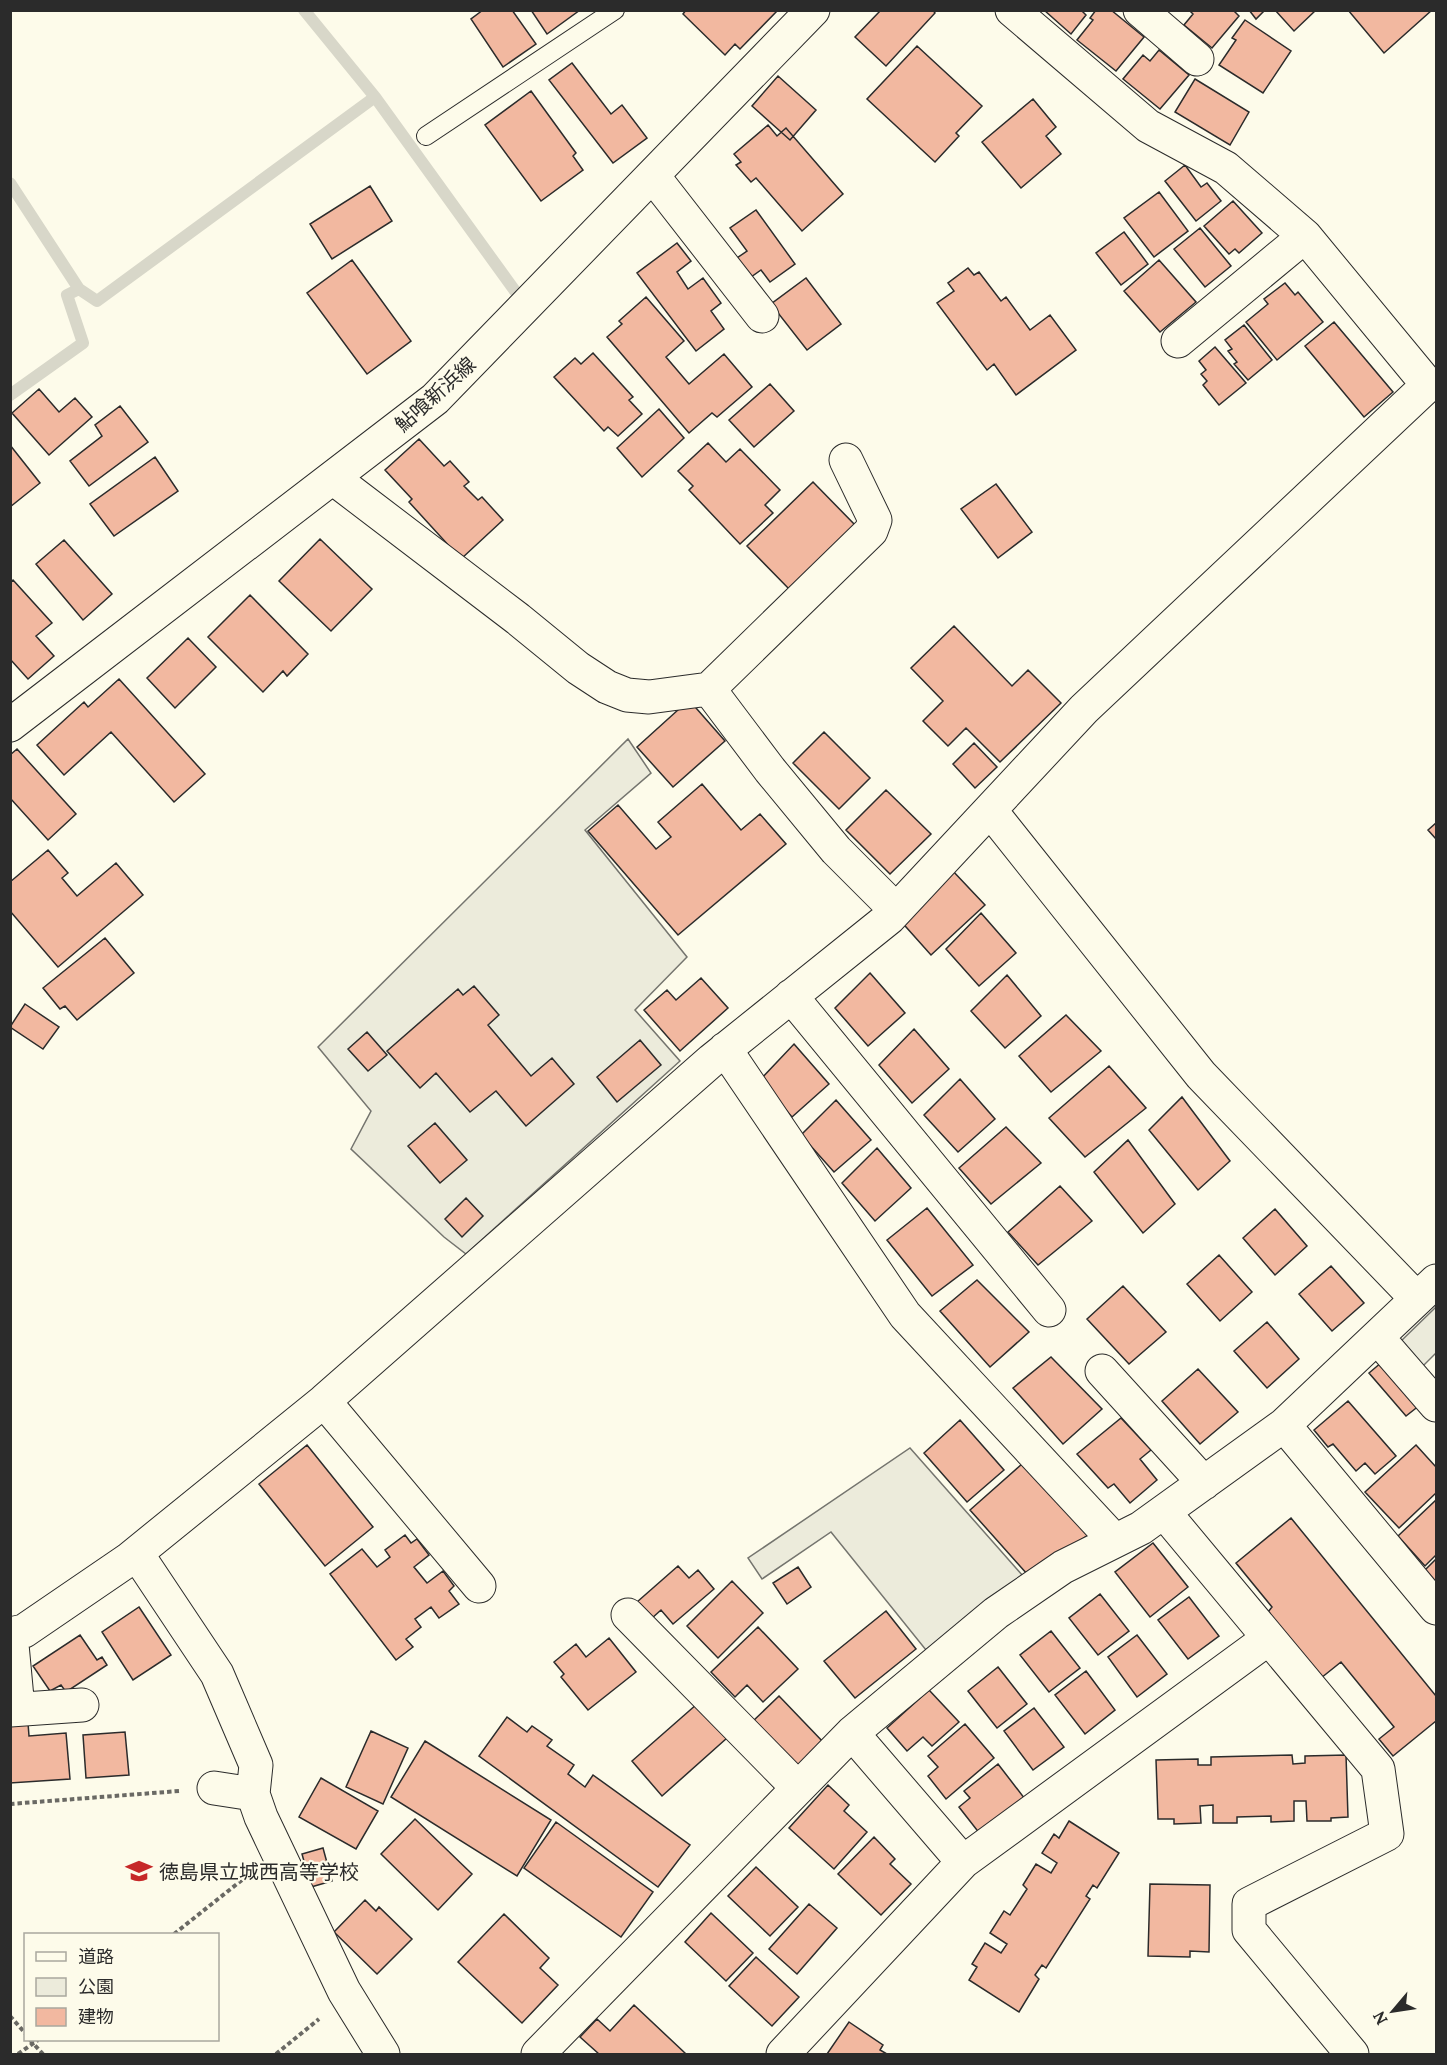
<svg xmlns="http://www.w3.org/2000/svg" width="1447" height="2065" font-family="Lora,'Noto Sans JP',serif">
	<style>
		.green { fill: #ecebdb; stroke: #74746e; stroke-width: 1.5 }
		.lines { fill: none; stroke-linecap: round; stroke-linejoin: round }
		.stream { stroke: #d8d7c9; stroke-width: 12 }
		.building { fill: #f2b8a0; stroke: #2b2b2b; stroke-width: 1.5 }
		.service-casing { stroke: #2b2b2b; stroke-width: 20 }
		.minor-casing { stroke: #2b2b2b; stroke-width: 35 }
		.secondary-casing { stroke: #2b2b2b; stroke-width: 35 }
		.path { stroke: #6a6964; stroke-width: 4; stroke-dasharray: 4.5 3; stroke-linecap: butt }
		.service { stroke: #fdfbea; stroke-width: 18 }
		.minor { stroke: #fdfbea; stroke-width: 33 }
		.secondary { stroke: #fdfbea; stroke-width: 33 }
		.labels { text-anchor: middle; dominant-baseline: central; stroke-width: 4.5; stroke-linejoin: round; paint-order: stroke }
		.street-label { font-size: 20px; fill: #2b2b2b; stroke: #fdfbea }
		.poi-label { font-size: 20px; fill: #2b2b2b; stroke: #fdfbea; text-anchor: start }
	</style>
	<rect width="100%" height="100%" fill="#fdfbea"/>
	<path class="green" d="M628,739L651,773L585,830L687,957L635,1010L680,1061L466,1254L444,1237L351,1149L371,1111L318,1047Z
		M1436,1307V1353L1422,1367L1401,1341Z
		M910,1448L1023,1576L926,1650L831,1532L762,1579L748,1558Z"/>
	<g class="lines">
		<path class="stream" d="M375,97L515,291
			M10,183L79,289L67,295L83,343L10,395
			M79,289L97,301L375,97L304,10"/>
	</g>
	<path class="building" d="M483,10H512L536,44L503,67L471,19Z
		M531,10H580L547,34Z
		M686,10H778L740,49L735,44L725,55L683,14Z
		M881,10H933L935,13L886,66L855,37Z
		M1044,10H1081L1086,15L1071,34Z
		M1096,10H1111L1144,37L1116,71L1077,40L1093,20L1090,18Z
		M1189,10H1233L1239,16L1212,48L1184,25L1193,14Z
		M1249,10H1265L1256,19Z
		M1275,10H1316L1294,31Z
		M1348,10H1432L1384,53Z
		M1245,20L1291,51L1263,93L1219,65L1236,40L1232,38Z
		M917,46L982,106L956,133L959,136L935,162L867,99Z
		M1159,50L1189,75L1160,109L1123,79L1143,55L1150,61Z
		M572,63L611,114L622,105L647,138L613,163L549,80Z
		M778,76L816,110L790,140L752,106Z
		M1195,79L1249,112L1230,145L1175,112Z
		M531,91L576,153L573,156L583,170L541,201L485,125Z
		M1033,99L1056,127L1046,136L1061,154L1021,188L982,142Z
		M768,125L777,136L786,128L843,194L802,231L756,178L751,182L736,165L741,162L734,154Z
		M1185,165L1201,187L1207,183L1221,201L1196,221L1165,181Z
		M370,186L392,221L332,259L310,224Z
		M1159,192L1188,231L1154,257L1124,218Z
		M1233,201L1262,233L1239,253L1235,249L1229,254L1204,226Z
		M756,210L795,264L770,282L761,270L751,277L737,258L747,251L730,228Z
		M1200,228L1231,266L1205,287L1174,249Z
		M1124,232L1148,264L1121,285L1096,253Z
		M677,243L691,261L677,272L688,289L703,278L721,303L711,311L724,329L696,351L637,273Z
		M352,260L411,341L367,374L307,293Z
		M1159,260L1196,302L1160,332L1124,291Z
		M968,268L974,275L979,272L1001,301L1006,297L1030,330L1050,315L1076,350L1016,395L994,364L987,370L937,303L954,291L948,283Z
		M806,278L841,324L807,350L771,304Z
		M1285,283L1295,295L1298,292L1323,322L1277,360L1246,322L1268,304L1264,299Z
		M646,297L684,341L666,357L689,384L724,354L752,387L717,417L712,413L689,433L607,337L622,324L619,321Z
		M1334,322L1393,392L1364,417L1305,346Z
		M1244,325L1272,360L1248,380L1234,364L1237,362L1228,351L1232,349L1225,340Z
		M1215,347L1246,383L1219,405L1203,385L1207,381L1201,374L1206,370L1199,361Z
		M593,353L633,397L629,400L642,414L618,436L608,427L604,431L554,377L575,358L581,364Z
		M770,384L794,411L754,447L729,420Z
		M39,389L59,412L75,398L92,417L49,455L12,413Z
		M120,406L148,442L89,486L70,461L102,436L95,425Z
		M659,409L684,438L642,477L617,448Z
		M419,439L444,466L450,461L469,482L464,486L478,500L482,497L503,520L461,559L409,502L412,499L385,470Z
		M708,443L726,462L740,449L780,490L765,505L773,513L740,544L689,490L693,486L678,471Z
		M10,445L40,483L10,507Z
		M155,457L178,491L114,536L90,504Z
		M813,482L856,526L790,590L747,546Z
		M996,484L1032,532L998,558L961,509Z
		M320,539L372,589L331,631L279,581Z
		M64,540L112,594L83,620L36,564Z
		M13,580L52,623L36,636L54,656L28,679L10,659V583Z
		M250,595L308,654L287,676L283,671L263,692L208,637Z
		M954,626L1012,686L1028,670L1061,703L1000,762L966,728L948,746L923,721L943,701L911,668Z
		M188,638L216,667L175,708L147,678Z
		M119,679L205,774L174,802L111,732L64,775L37,745L84,702L88,707Z
		M689,700L725,741L673,787L637,747Z
		M824,732L870,778L839,809L793,763Z
		M974,743L997,767L975,788L953,764Z
		M17,749L76,814L48,840L10,798V755Z
		M702,784L741,830L760,814L786,844L678,935L588,831L618,805L656,849L671,837L658,822Z
		M886,790L931,834L890,874L846,830Z
		M1436,823V839L1428,830Z
		M48,850L68,873L62,878L77,896L116,863L143,895L58,967L10,911V882Z
		M951,869L985,905L931,955L898,918Z
		M981,913L1016,953L979,986L946,949Z
		M105,938L134,973L77,1020L65,1006L60,1009L43,988Z
		M870,973L905,1013L868,1046L835,1008Z
		M1007,975L1041,1016L1005,1048L971,1011Z
		M701,978L728,1008L680,1051L644,1010L667,990L676,1000Z
		M474,986L499,1015L488,1025L531,1076L552,1058L574,1084L526,1126L496,1091L470,1112L436,1073L420,1088L387,1051L458,989L463,995Z
		M25,1004L59,1027L43,1049L10,1027Z
		M1066,1015L1101,1051L1051,1092L1019,1056Z
		M914,1029L949,1069L912,1103L879,1065Z
		M367,1032L387,1055L368,1071L348,1049Z
		M640,1040L661,1065L617,1102L597,1077Z
		M794,1044L829,1084L792,1117L760,1080Z
		M1109,1066L1146,1108L1085,1157L1049,1118Z
		M960,1079L995,1119L958,1152L924,1115Z
		M1182,1097L1230,1161L1198,1190L1149,1130Z
		M836,1100L871,1140L834,1172L801,1135Z
		M435,1123L467,1160L440,1183L408,1146Z
		M1006,1127L1041,1163L991,1204L959,1168Z
		M1128,1140L1175,1204L1143,1233L1094,1172Z
		M877,1148L911,1188L875,1221L842,1183Z
		M1060,1186L1092,1221L1038,1265L1008,1232Z
		M466,1198L483,1216L462,1237L445,1219Z
		M927,1208L973,1265L932,1296L887,1240Z
		M1275,1209L1307,1246L1275,1275L1243,1238Z
		M1219,1255L1252,1292L1220,1321L1187,1284Z
		M1331,1266L1364,1303L1332,1331L1299,1294Z
		M977,1280L1029,1332L990,1367L940,1311Z
		M1123,1286L1166,1332L1129,1364L1087,1319Z
		M1267,1322L1299,1359L1267,1388L1234,1351Z
		M1051,1357L1102,1409L1063,1444L1013,1388Z
		M1382,1362L1420,1405L1406,1416L1369,1373Z
		M1198,1369L1238,1412L1200,1444L1162,1401Z
		M1348,1401L1396,1456L1375,1474L1365,1463L1356,1471L1333,1444L1328,1447L1314,1430Z
		M1121,1418L1151,1450L1140,1459L1157,1480L1130,1503L1114,1484L1108,1488L1077,1454Z
		M960,1420L1004,1470L967,1502L924,1453Z
		M307,1445L373,1527L325,1566L259,1484Z
		M1416,1445L1436,1467V1493L1399,1528L1365,1492Z
		M1030,1457L1093,1532L1028,1575L970,1510Z
		M1436,1500V1555L1425,1566L1398,1536Z
		M1291,1518L1436,1696V1721L1393,1756L1379,1739L1394,1727L1341,1662L1321,1678L1268,1612L1272,1607L1236,1563Z
		M405,1535L411,1543L417,1539L429,1555L414,1567L427,1583L443,1571L454,1586L449,1591L459,1604L439,1618L431,1607L415,1619L421,1627L406,1639L413,1647L396,1660L330,1574L362,1549L377,1567L390,1557L385,1550Z
		M1153,1543L1188,1587L1150,1617L1115,1572Z
		M1436,1559V1584L1424,1571Z
		M678,1566L689,1578L698,1570L714,1589L673,1624L661,1610L651,1619L637,1602Z
		M798,1567L811,1587L787,1604L773,1583Z
		M732,1581L763,1613L718,1658L687,1626Z
		M1100,1594L1129,1631L1098,1655L1069,1618Z
		M1189,1597L1219,1636L1188,1659L1158,1620Z
		M139,1607L171,1655L133,1680L102,1632Z
		M886,1611L916,1649L855,1698L824,1661Z
		M758,1627L798,1669L763,1702L747,1685L735,1697L711,1672Z
		M1051,1631L1080,1668L1049,1692L1020,1655Z
		M80,1635L97,1660L102,1657L107,1665L66,1692L61,1685L50,1691L33,1666Z
		M1137,1635L1167,1674L1137,1697L1108,1657Z
		M609,1638L636,1672L588,1710L561,1677L564,1674L554,1662L576,1644L586,1657Z
		M998,1667L1027,1704L997,1728L968,1691Z
		M1086,1671L1115,1710L1085,1734L1055,1695Z
		M929,1690L959,1722L932,1746L923,1737L907,1751L887,1728Z
		M779,1696L825,1744L797,1771L751,1723Z
		M697,1704L727,1738L662,1796L632,1761Z
		M1034,1708L1064,1747L1033,1770L1004,1731Z
		M507,1717L527,1732L532,1726L552,1740L547,1746L574,1765L568,1774L585,1787L593,1775L690,1845L658,1887L479,1756Z
		M28,1723L29,1736L66,1733L70,1779L10,1783V1724Z
		M965,1724L994,1758L946,1799L928,1776L938,1767L928,1756Z
		M371,1731L408,1748L383,1804L346,1787Z
		M125,1732L129,1775L86,1778L83,1735Z
		M425,1741L551,1820L517,1876L391,1797Z
		M1292,1755L1293,1764L1305,1763V1756L1346,1755L1348,1817L1331,1818V1821H1307L1306,1801H1294V1821L1271,1822V1816L1237,1817V1823H1213V1805L1200,1806L1201,1823L1174,1824V1819H1158L1156,1760L1198,1759V1765H1211V1757Z
		M998,1764L1025,1799L980,1834L959,1807L970,1798L964,1791Z
		M321,1778L378,1811L356,1849L299,1817Z
		M828,1785L849,1805L844,1811L867,1832L834,1869L789,1828Z
		M415,1819L472,1874L438,1910L381,1854Z
		M1069,1821L1119,1853L1097,1888L1093,1885L1086,1896L1090,1899L1046,1968L1042,1965L1035,1975L1039,1979L1019,2012L969,1980L977,1967L972,1964L985,1943L1001,1953L1007,1944L990,1933L1004,1911L1010,1915L1027,1889L1023,1885L1036,1864L1051,1873L1057,1863L1042,1853L1054,1834L1059,1838Z
		M556,1822L653,1892L621,1937L524,1868Z
		M874,1837L895,1859L890,1864L911,1884L881,1915L838,1874Z
		M323,1848L332,1881L311,1887L302,1854Z
		M756,1867L798,1907L770,1936L728,1896Z
		M1150,1884L1210,1885L1209,1952L1190,1951V1957L1148,1956Z
		M365,1900L376,1911L379,1907L412,1939L377,1974L334,1932Z
		M809,1904L837,1928L797,1974L769,1949Z
		M711,1913L753,1953L726,1981L685,1942Z
		M504,1914L549,1958L540,1968L558,1985L522,2023L458,1962Z
		M756,1957L799,1997L772,2026L729,1986Z
		M634,2005L686,2054H599L580,2037L597,2019L610,2031Z
		M849,2022L883,2045L880,2050L887,2054H827Z"/>
	<g class="lines">
		<g class="service-casing">
			<path id="service" d="M426,136L615,10"/>
		</g>
		<g class="minor-casing">
			<path id="minor" d="M1140,10L1197,59
				M653,176L762,316
				M1178,341L1305,236
				M333,478L518,619L578,668L607,687L627,695L649,697L709,689L871,531L875,520L846,460
				M709,689L770,770L836,850L896,910
				M990,810L1201,1075L1417,1299
				M791,996L1049,1310
				M725,1049L905,1315L1115,1541
				M1377,1337L1436,1405
				M1102,1371L1204,1483
				M324,1401L479,1586
				M1284,1425L1436,1608
				M1164,1512L1378,1769L1387,1834L1249,1904V1930L1352,2054
				M137,1554L217,1674L256,1765L253,1794
				M628,1615L798,1788
				M10,1634L24,1631L128,1560L324,1401L712,1060L889,918L1084,709L1428,385L1305,236L1226,168L1148,126L1012,10
				M11,1634L18,1709
				M10,1710L82,1705
				M852,1733L963,1862
				M214,1788L253,1794L261,1817L344,1991L383,2054
				M538,2054L852,1733L996,1613L1063,1567L1141,1528L1284,1425L1436,1281
				M783,2054L963,1862L1269,1638"/>
		</g>
		<g class="secondary-casing">
			<path id="secondary" d="M10,725L435,399L813,10"/>
		</g>
		<path class="path" d="M10,1804L179,1791
			M174,1934L247,1876
			M10,2016L26,2034
			M30,2040L43,2054
			M18,2054L38,2040
			M276,2054L319,2019"/>
		<use href="#service" class="service"/>
		<use href="#minor" class="minor"/>
		<use href="#secondary" class="secondary"/>
	</g>
	<defs>
		<g id="school-bare" transform="scale(2.07)"><path d="M0-5L7-2L0 1L-7-2ZM-4 1L0 2.5L4 1V4Q0 6-4 4Z" fill="#c62828" stroke="#fdfbea" stroke-width="2.5" paint-order="stroke"/></g>
	</defs>
	<g fill-rule="evenodd">
		<use href="#school-bare" x="139" y="1871"/>
	</g>
	<g class="labels">
		<g class="street-label">
			<text transform="translate(435 394) rotate(-42)">鮎喰新浜線</text>
		</g>
		<g class="poi-label">
			<text x="159" y="1871">徳島県立城西高等学校</text>
		</g>
	</g>
	<rect width="1447" height="2065" fill="none" stroke="#2b2b2b" stroke-width="24"/>
	<rect x="24" y="1933" width="195" height="108" fill="#fdfbea" stroke="#a9a89e" stroke-width="1.5"/>
	<rect x="36" y="1952" width="30" height="9" fill="#fdfbea" stroke="#a9a89e" stroke-width="1.5"/>
	<text x="78" y="1963" font-size="18" fill="#2b2b2b">道路</text>
	<rect x="36" y="1978" width="30" height="18" fill="#ecebdb" stroke="#a9a89e" stroke-width="1.5"/>
	<text x="78" y="1993" font-size="18" fill="#2b2b2b">公園</text>
	<rect x="36" y="2008" width="30" height="18" fill="#f2b8a0" stroke="#a9a89e" stroke-width="1.5"/>
	<text x="78" y="2023" font-size="18" fill="#2b2b2b">建物</text>
	<g transform="translate(1393 2011) rotate(241)" stroke="#fdfbea" stroke-width="4.5" paint-order="stroke">
	<path d="M0-4.5L10 22L0 15L-10 22Z" fill="#2b2b2b"/>
	<text y="-9" font-size="16" font-weight="bold" text-anchor="middle" fill="#2b2b2b">N</text>
	</g>
</svg>
